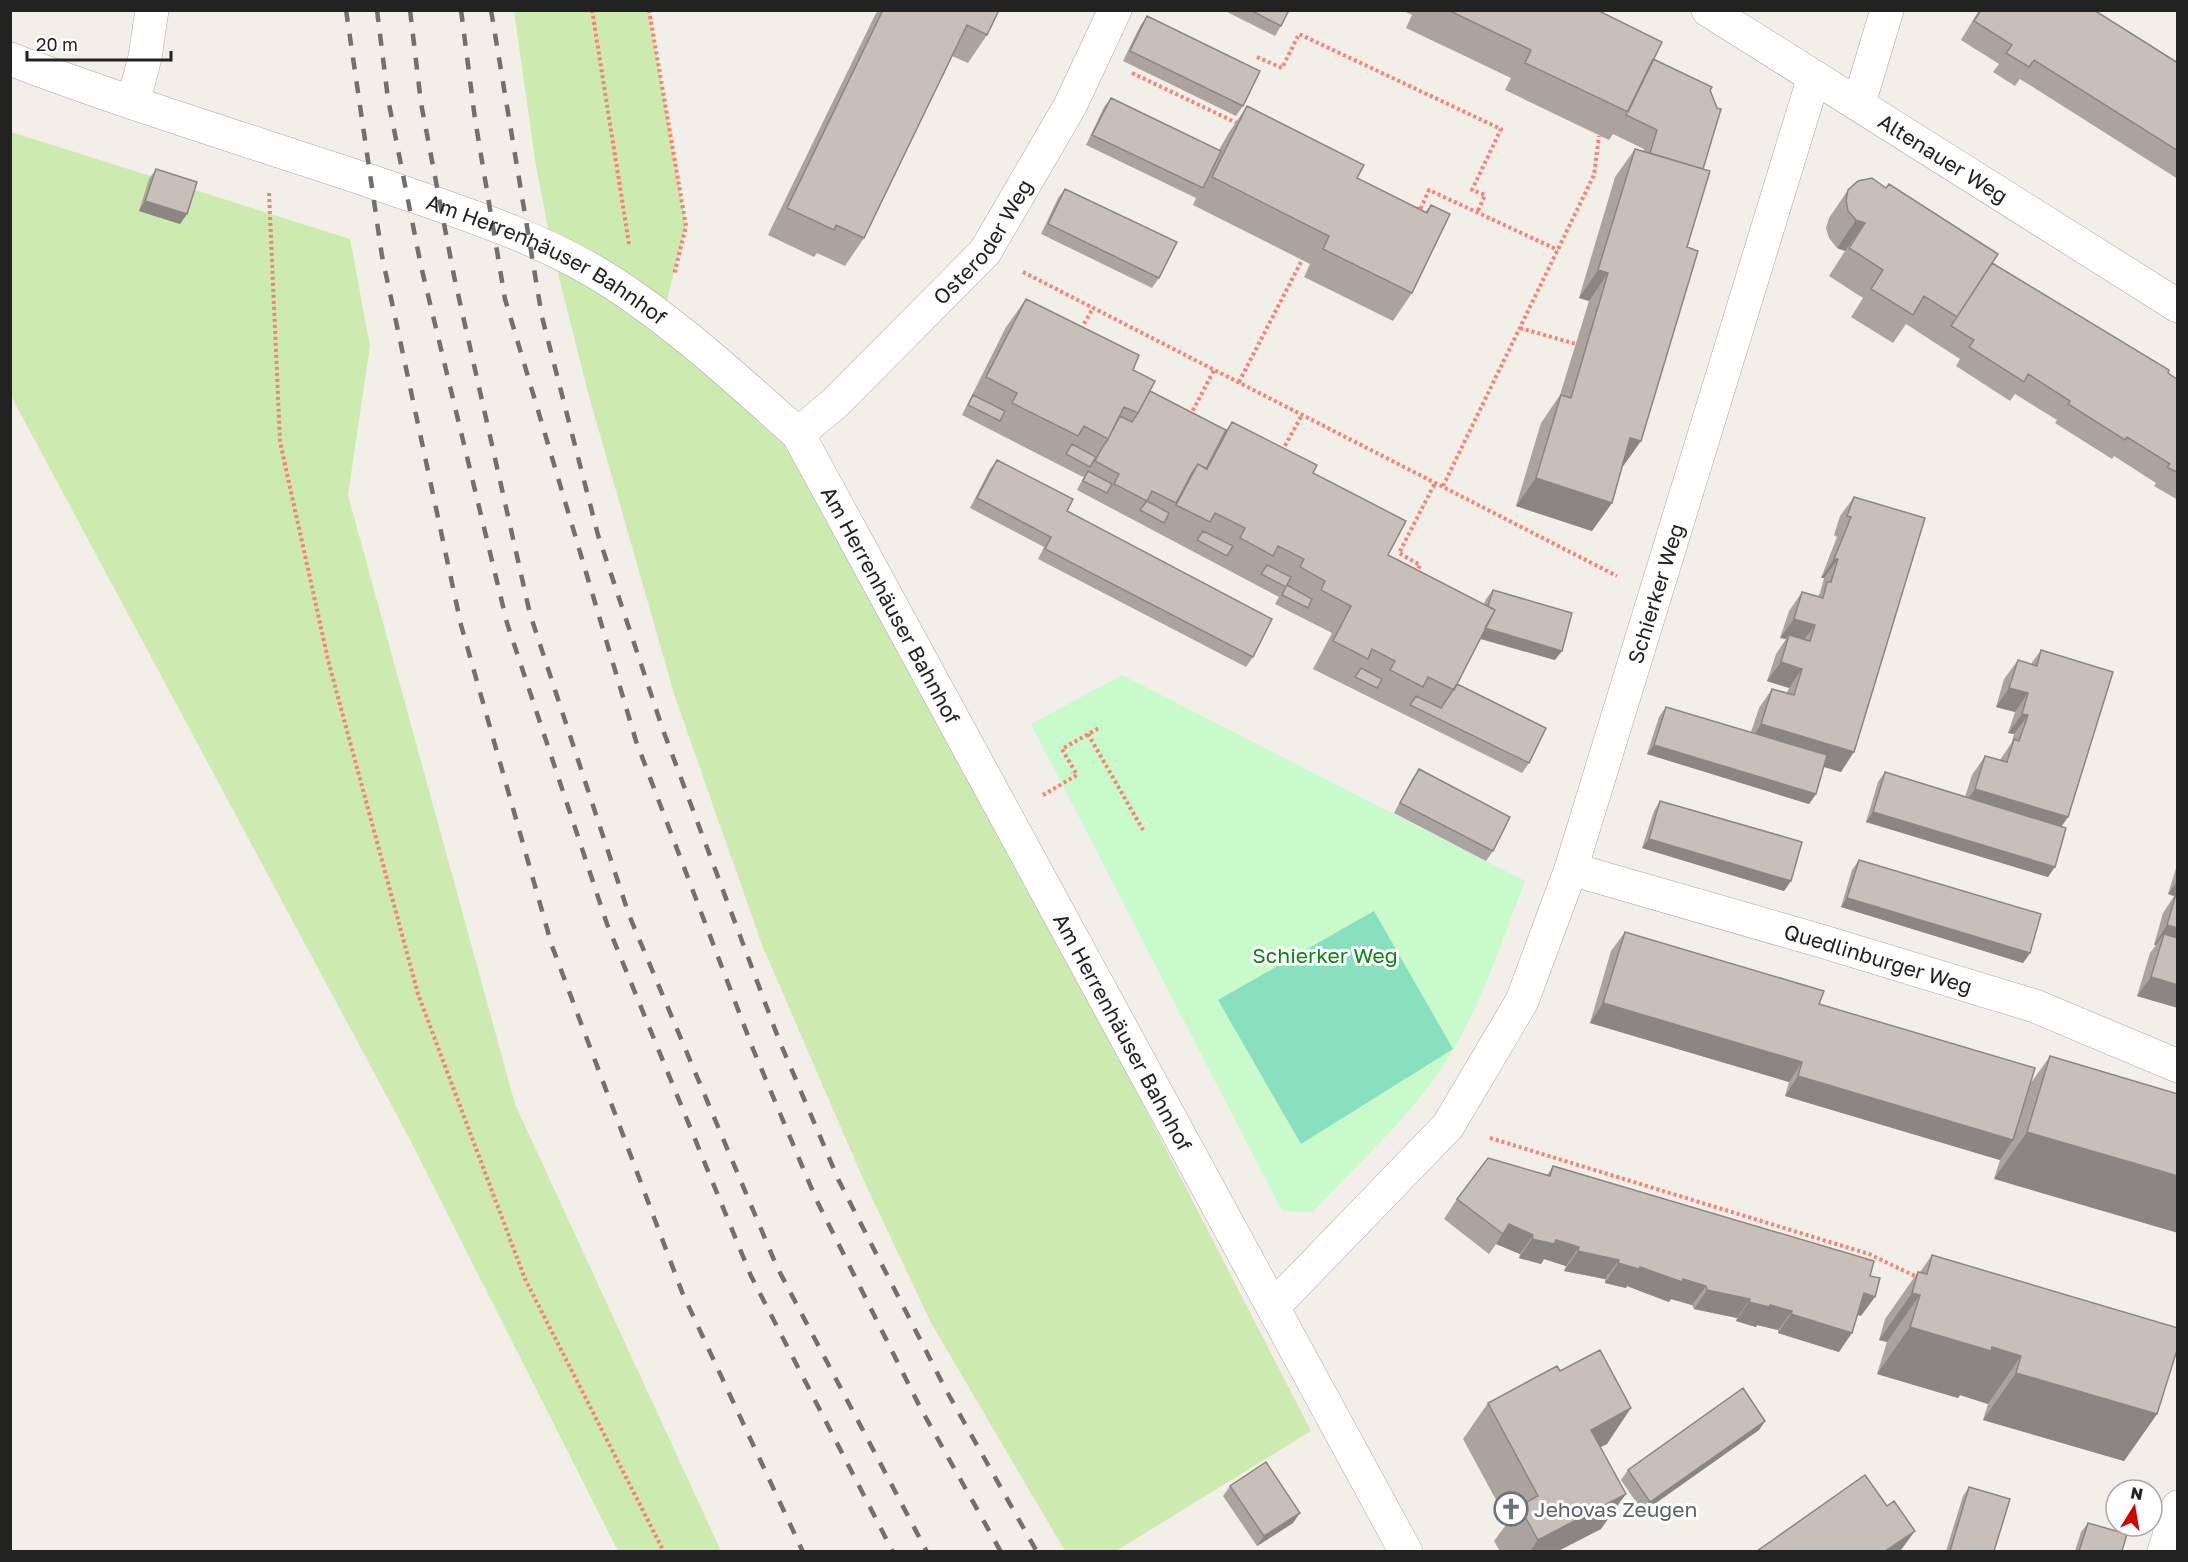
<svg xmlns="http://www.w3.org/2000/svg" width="2188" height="1562" font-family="'Golos Text',sans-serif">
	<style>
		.grass { fill: #cdebb0 }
		.park { fill: #c8facc }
		.pitch { fill: #88e0be }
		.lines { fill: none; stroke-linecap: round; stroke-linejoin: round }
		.minor-casing { stroke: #a9a9a9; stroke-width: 34 }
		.path { stroke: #fa8072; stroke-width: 4; stroke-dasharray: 3 3; stroke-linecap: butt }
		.minor { stroke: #fff; stroke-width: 33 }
		.rail { stroke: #707070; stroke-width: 4.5; stroke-dasharray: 12 12; stroke-linecap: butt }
		.wall { fill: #aba49e }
		.shaded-wall { fill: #8b8681 }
		.building { fill: #c7bfb8; stroke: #8b8681; stroke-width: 1.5 }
		.labels { text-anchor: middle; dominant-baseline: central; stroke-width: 6; stroke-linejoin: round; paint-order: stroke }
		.street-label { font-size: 21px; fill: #222; stroke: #fff }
		.park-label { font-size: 21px; fill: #0c8416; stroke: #fff }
		.worship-label { font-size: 21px; fill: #5b616d; stroke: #fff; text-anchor: start }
	</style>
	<rect width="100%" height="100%" fill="#f2efe9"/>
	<path class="grass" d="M514,11H649L686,226L662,319L798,434L1311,1431L1116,1551H1065L931,1323L864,1181L762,945L675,697L587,389L552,250L535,160Z
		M11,132L350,239L370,346L348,495L515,1104L721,1551H618L408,1136L11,396Z"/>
	<path class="park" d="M1122,675L1525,881C1503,937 1484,998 1453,1050C1417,1111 1361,1160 1313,1212L1282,1211L1031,724Z"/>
	<path class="pitch" d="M1374,911L1453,1049L1301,1144L1218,1000Z"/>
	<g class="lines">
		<g class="minor-casing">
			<g id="minor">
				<path id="s1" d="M1708,10L2178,306"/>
				<path id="s2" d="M10,59C129,104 250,141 370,181C453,210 542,236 616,285C681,328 740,382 798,434L1406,1552"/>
				<path d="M133,103L145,57L152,10"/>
				<path d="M1859,103L1887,10"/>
				<path id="s3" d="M798,434L835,403L985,252L1070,106L1115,10"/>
				<path id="s4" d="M1571,869L1821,941L2035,1006L2178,1066"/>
				<path id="s5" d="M1273,1307L1448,1126L1522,1001L1571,869L1814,77"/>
				<path d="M2164,1552L2178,1507"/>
			</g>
		</g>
		<path class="path" d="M592,10L629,244
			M649,10L686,226L674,275
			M1257,57L1282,68L1299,34L1501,129L1472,190L1485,195L1477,213
			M1132,73L1239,124
			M269,193L280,442L329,664L418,994L525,1279L664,1552
			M1416,208L1420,210L1429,190L1558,250
			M1023,272L1617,576
			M1520,328L1576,344
			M1081,329L1093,308
			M1239,382L1302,260
			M1190,416L1214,370
			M1282,451L1302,415
			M1443,486L1594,175L1599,136
			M1416,574L1420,565L1399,553L1435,483
			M1088,734L1143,830
			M1043,795L1077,775L1062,749L1099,728
			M1490,1138L1869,1254L1919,1278"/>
		<use href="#minor" class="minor"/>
		<path class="rail" d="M346,10L382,256L461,625L552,946L682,1292L803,1552
			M377,10L388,99L421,266L507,623L607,924L751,1276L893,1552
			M410,10L421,103L454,276L530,614L629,915L777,1267L927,1552
			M461,10L475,119L505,299L636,741L753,1049L816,1199L921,1409L1001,1552
			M491,10L542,317L598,535L663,730L779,1040L839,1181L946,1390L1037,1552"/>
	</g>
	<path class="wall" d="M878,10H999L987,35L968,63L952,56L864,238L845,266L817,253L814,257L768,235L874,17Z
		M1223,10H1289L1281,26L1275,36Z
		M1402,10H1597L1653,59L1710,90L1703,169L1687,247L1641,441L1621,469L1612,503L1592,531L1516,506L1541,423L1560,395L1589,301L1579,298L1615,177L1635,149L1643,151L1644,149L1613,134L1609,140L1505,90L1511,78L1406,28L1412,15Z
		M1979,10H2094L2178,63V179L2020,79L2015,86L1993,72L1999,64L1961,40Z
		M1147,16L1243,106L1236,116L1123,61L1140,26Z
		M1111,98L1219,150L1228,134L1247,106L1357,178L1425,212L1431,205L1412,293L1393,321L1304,277L1310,264L1193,205L1196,198L1086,145L1104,107Z
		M156,169L187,214L180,224L139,211L149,179Z
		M1065,189L1159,278L1152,288L1041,234L1058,198Z
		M1848,190L1992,263L2178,380V500L2154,486L2156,483L2114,456L2112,459L2055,423L2057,420L2015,394L2010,401L1956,366L1960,359L1906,324L1893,343L1851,317L1863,298L1829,276L1845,251L1837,248L1829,238L1826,228L1829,218Z
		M1026,299L1133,370L1150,391L1226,430L1232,422L1313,473L1388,555L1484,604L1486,599L1493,590L1555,660L1480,639L1457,684L1529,763L1522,773L1313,669L1332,633L1275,604L1280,595L1279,597L1077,490L1084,476L1083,477L962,415L1006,327Z
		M997,460L1067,511L1253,657L1246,667L1038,559L1044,547L970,508L990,469Z
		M1854,497L1841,772L1824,767L1816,794L1809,804L1647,754L1659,717L1666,707L1751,732L1759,708L1772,689L1787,693L1789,688L1767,681L1776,654L1786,639L1780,638L1789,611L1802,592L1818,596L1820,593L1824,578H1821L1837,537L1834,535L1840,516Z
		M2041,650L2062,827L2048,877L1866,822L1878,782L1885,772L1965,797L1972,775L1985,756L2000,760L2012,742L2014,734L2008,733L2015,712L1996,707L2004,679L2018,660L2031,664Z
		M1419,769L1493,851L1486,861L1394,813L1412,779Z
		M1660,801L1791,881L1784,891L1642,848L1654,811Z
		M1859,860L2030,953L2023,963L1841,907L1852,870Z
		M2178,862V1008L2137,996L2150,953L2156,945H2154L2163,913L2174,896L2168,894Z
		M1625,932L2030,1084L2050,1056L2178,1094L1994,1179L2000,1160L1785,1096L1789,1082L1590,1023L1611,951Z
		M1553,1166L1870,1276L1861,1316L1858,1315L1839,1352L1778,1333V1330L1757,1325L1756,1327L1736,1321L1737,1318L1694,1309L1692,1305L1671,1299L1669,1302L1627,1286L1626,1288L1605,1283V1279L1564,1271L1566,1266L1544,1259L1541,1264L1519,1258L1520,1254L1496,1244L1489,1254L1444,1219L1457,1199L1547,1175Z
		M1932,1255L2157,1414L2124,1461L1983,1420L1988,1404L1960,1395L1958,1398L1877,1374L1887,1342L1879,1340L1885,1319L1918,1272H1920Z
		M1560,1371L1607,1444L1600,1447L1601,1529L1558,1551H1500L1494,1541L1508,1522L1463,1439L1488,1403Z
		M1765,1421L1759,1430L1643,1512L1621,1480L1628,1470Z
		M1230,1486L1293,1523L1257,1546L1223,1496Z
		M1969,1487L1994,1551H1946L1963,1496Z
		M2088,1523L2122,1551H2075L2081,1532Z"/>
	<path class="shaded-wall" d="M145,201L187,214L180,224L139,211Z
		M1856,220L1865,223L1845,251L1837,248Z
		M1598,270L1608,273L1589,301L1579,298Z
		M1630,438L1641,441L1621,469Z
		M1536,478L1612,503L1592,531L1516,506Z
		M1834,559H1838L1824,578H1821Z
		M1794,619L1815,625L1801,644L1789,635L1786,639L1780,638Z
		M1482,628L1562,651L1555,660L1475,637Z
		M1781,662L1802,669L1789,688L1767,681Z
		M2009,688L2028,693L2015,712L1996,707Z
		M2022,714L2028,715L2014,734L2008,733Z
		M1761,724L1854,752L1841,772L1748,744Z
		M1654,745L1816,794L1809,804L1647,754Z
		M1975,789L2068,817L2055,836L1962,808Z
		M1873,812L2055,867L2048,877L1866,822Z
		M1649,839L1791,881L1784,891L1642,848Z
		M2178,880V897L2176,894L2174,896L2168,894Z
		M1847,898L2030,953L2023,963L1841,907Z
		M2167,925L2178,928V952L2164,934L2156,945H2154Z
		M2151,977L2178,985V1008L2137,996Z
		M1603,1003L1802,1062L1789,1082L1590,1023Z
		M1798,1076L2013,1140L2000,1160L1785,1096Z
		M2027,1132L2178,1176V1233L1994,1179Z
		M1509,1224L1533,1235L1520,1254L1496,1244Z
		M1532,1239L1556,1240L1579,1247L1566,1266L1544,1259L1541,1264L1519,1258Z
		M1578,1251L1619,1260L1605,1279L1564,1271Z
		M1618,1263L1640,1267L1706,1286L1692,1305L1671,1299L1669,1302L1627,1286L1626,1288L1605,1283Z
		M1707,1290L1750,1299L1737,1318L1694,1309Z
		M1864,1293L1875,1297L1861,1316L1851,1312Z
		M1912,1293L1920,1295L1887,1342L1879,1340Z
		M1749,1302L1770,1305L1792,1311L1778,1330L1757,1325L1756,1327L1736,1321Z
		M1791,1314L1852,1333L1839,1352L1778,1333Z
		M1910,1327L1992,1347L2021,1356L1988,1404L1960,1395L1958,1398L1877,1374Z
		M2016,1373L2157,1414L2124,1461L1983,1420Z
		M1631,1408L1607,1444L1566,1465L1591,1430Z
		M1765,1421L1759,1430L1643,1512L1650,1502Z
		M1626,1494L1601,1529L1558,1551H1530L1538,1540Z
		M1300,1513L1293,1523L1257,1546L1264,1536Z
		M1915,1531L1901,1550L1899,1551H1885Z"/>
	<path class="building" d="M883,10H999L987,35L967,25L864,238L836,225L834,230L787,208Z
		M1250,10H1289L1281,26Z
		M1448,10H1597L1662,42L1628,112L1525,63L1531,50Z
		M1981,10H2094L2178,63V151L2034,60L2029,67L2006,53L2012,45L1974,21Z
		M1147,16L1260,71L1243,106L1130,51Z
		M1653,59L1712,87L1710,90L1717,108L1721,109L1703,169L1650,153L1657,130L1626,115Z
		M1111,98L1221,151L1203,188L1092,135Z
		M1247,106L1364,165L1357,178L1427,213L1431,205L1450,214L1412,293L1323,249L1329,236L1212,177Z
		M1635,149L1710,171L1687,247L1698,251L1641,441L1630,438L1612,503L1536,478L1561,395L1571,398L1608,273L1598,270Z
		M156,169L197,182L187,214L145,201Z
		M1872,178L1886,188L1889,184L1998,254L1957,317L1924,296L1913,315L1871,289L1883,270L1849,248L1865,223L1856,220L1848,211L1846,200L1848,190L1858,181Z
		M1065,189L1177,242L1159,278L1048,224Z
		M1992,263L2169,370L2168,373L2178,380V473L2167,467L2170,464L2127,437L2125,440L2068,404L2070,401L2028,374L2024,382L1969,347L1974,340L1951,326Z
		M1026,299L1139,355L1133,370L1155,381L1138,413L1124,407L1108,439L1084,426L1078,436L1012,403L1017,393L986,377Z
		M1150,391L1226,430L1206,469L1198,464L1192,473L1176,503L1152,491L1147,501L1114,484L1119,474L1095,461L1102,448L1108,439L1120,416L1132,422L1138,413Z
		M973,395L1005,411L1000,421L968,405Z
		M1232,422L1317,465L1313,473L1406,521L1388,555L1495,610L1454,690L1428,677L1423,687L1390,670L1395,661L1372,649L1368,659L1333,641L1351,606L1321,590L1325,581L1300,567L1304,559L1278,546L1273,556L1240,538L1245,528L1215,513L1210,522L1176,505L1198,464L1207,469Z
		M1072,444L1096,457L1090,467L1066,454Z
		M997,460L1073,499L1067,511L1272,619L1253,657L1045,549L1051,537L977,498Z
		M1088,471L1112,484L1107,493L1083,481Z
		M1854,497L1925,518L1854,752L1761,724L1772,689L1794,695L1802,669L1781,662L1789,635L1810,641L1815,625L1794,619L1802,592L1823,598L1827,582H1831L1838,559H1834L1851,517L1847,516Z
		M1147,501L1169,513L1164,523L1140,510Z
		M1203,531L1233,546L1227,556L1197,540Z
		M1267,565L1291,577L1286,587L1261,574Z
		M1287,585L1312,599L1308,608L1282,595Z
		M1493,590L1572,613L1562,651L1485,628L1495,610L1488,606Z
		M2041,650L2113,672L2068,817L1975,789L1985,756L2007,762L2014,739L2019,741L2028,715L2022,714L2028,693L2009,688L2018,660L2037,666Z
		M1361,668L1382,679L1377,688L1355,677Z
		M1457,684L1546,728L1529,763L1410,705L1416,696L1441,708Z
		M1666,707L1827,755L1816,794L1654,745Z
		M1419,769L1510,817L1493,851L1400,803Z
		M1885,772L2066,828L2055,867L1873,812Z
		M1660,801L1802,842L1791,881L1649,839Z
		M1859,860L2041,914L2030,953L1847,898Z
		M2176,894H2178V928L2167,925Z
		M1625,932L1824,991L1819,1004L2035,1068L2013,1140L1798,1076L1802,1062L1603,1003Z
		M2164,934L2178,938V985L2151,977Z
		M2050,1056L2178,1094V1176L2027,1132Z
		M1488,1158L1550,1176L1553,1166L1874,1261L1870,1276L1880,1278L1875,1297L1864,1293L1852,1333L1791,1314L1792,1311L1770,1305L1769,1307L1749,1302L1750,1299L1707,1290L1706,1286L1683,1279L1682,1282L1640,1267L1639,1269L1618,1263L1619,1260L1578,1251L1579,1247L1556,1240L1554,1244L1532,1239L1533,1235L1509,1224L1503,1234L1457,1199Z
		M1932,1255L2178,1328V1347L2157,1414L2016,1373L2021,1356L1992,1347L1991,1351L1910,1327L1920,1295L1912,1293L1918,1272L1927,1274Z
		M1600,1350L1631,1408L1591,1430L1626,1494L1538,1540L1519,1506L1538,1496L1488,1403L1557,1366L1560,1371Z
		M1743,1388L1765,1421L1650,1502L1628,1470Z
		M1266,1462L1300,1513L1264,1536L1230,1486Z
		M1865,1475L1887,1506L1894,1501L1915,1531L1885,1551H1757Z
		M1969,1487L2010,1499L1994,1551H1950Z
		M2088,1523L2127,1534L2122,1551H2079Z"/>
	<defs>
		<g id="church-ring" transform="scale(1.725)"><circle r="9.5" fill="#fff" stroke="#6b7280" stroke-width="1.5"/><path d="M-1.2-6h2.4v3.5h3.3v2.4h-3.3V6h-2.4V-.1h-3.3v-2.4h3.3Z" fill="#6b7280"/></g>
	</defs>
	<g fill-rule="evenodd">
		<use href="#church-ring" x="1511" y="1509"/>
	</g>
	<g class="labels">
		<g class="street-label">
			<text stroke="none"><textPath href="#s1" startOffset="278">Altenauer Weg</textPath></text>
			<text stroke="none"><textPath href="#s3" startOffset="268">Osteroder Weg</textPath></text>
			<text stroke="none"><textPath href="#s2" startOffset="574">Am Herrenhäuser Bahnhof</textPath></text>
			<text stroke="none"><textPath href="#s5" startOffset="826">Schierker Weg</textPath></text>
			<text stroke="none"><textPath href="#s2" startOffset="1078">Am Herrenhäuser Bahnhof</textPath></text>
			<text stroke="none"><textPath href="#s4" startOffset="320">Quedlinburger Weg</textPath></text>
			<text stroke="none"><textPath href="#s2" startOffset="1564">Am Herrenhäuser Bahnhof</textPath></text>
		</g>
		<g class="park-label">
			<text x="1325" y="955">Schierker Weg</text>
		</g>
		<g class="worship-label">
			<text x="1534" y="1509">Jehovas Zeugen</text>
		</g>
	</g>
	<rect width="2188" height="1562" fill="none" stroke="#222222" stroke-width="24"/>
	<g transform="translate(2134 1508) rotate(11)"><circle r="28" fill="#ffffff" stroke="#a7a7a7" stroke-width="1.5"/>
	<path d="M0-4.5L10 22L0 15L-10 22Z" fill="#d40000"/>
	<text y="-9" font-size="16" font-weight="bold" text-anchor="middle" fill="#222222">N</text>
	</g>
	<path d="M27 51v9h144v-9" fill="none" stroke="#222222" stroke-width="3"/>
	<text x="36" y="51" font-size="18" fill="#222222" stroke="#ffffff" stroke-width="4.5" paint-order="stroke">20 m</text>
</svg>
